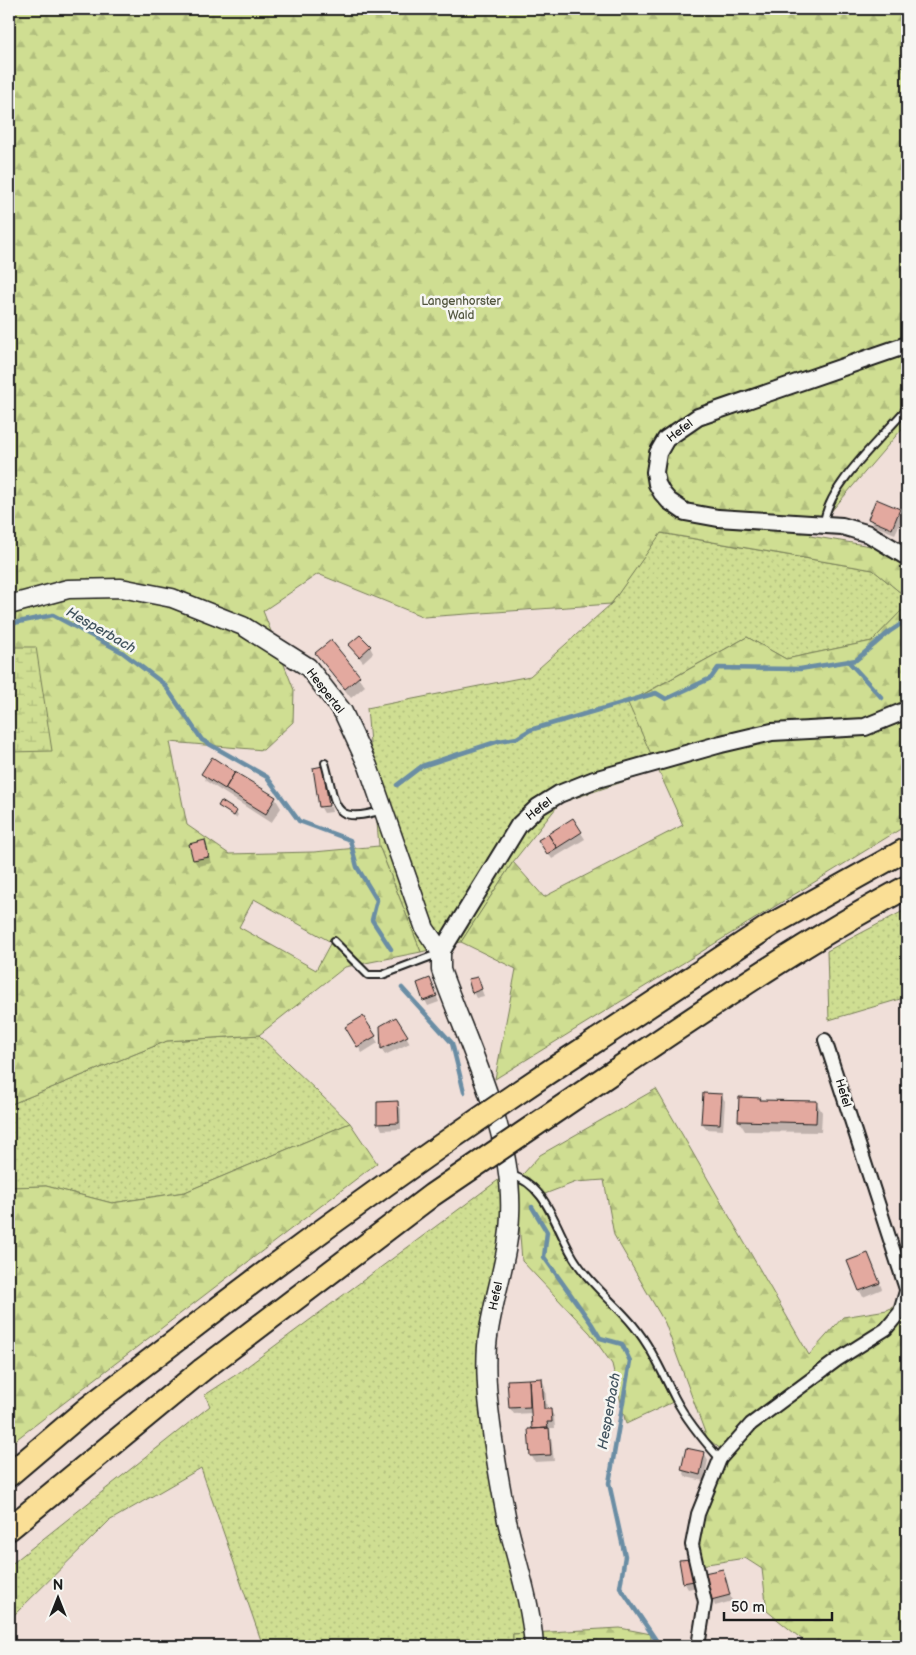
<svg xmlns="http://www.w3.org/2000/svg" width="916" height="1655" font-family="'Balsamiq Sans',sans-serif">
	<style>
		.grass { fill: url(#grass-dots); stroke: #767d57 }
		.forest { fill: url(#forest-firs); stroke: #767d57; fill-rule: evenodd }
		.wetland { fill: url(#wetland-marsh); stroke: #767d57 }
		.shadow { fill: #0003 }
		.lines { fill: none; stroke-linecap: round; stroke-linejoin: round }
		.stream { stroke: #6a8da4; stroke-width: 4.5 }
		.building { fill: #e3a99f; stroke: #1c1c1c }
		.service-casing { stroke: #1c1c1c; stroke-width: 10 }
		.minor-casing { stroke: #1c1c1c; stroke-width: 16 }
		.tertiary-casing { stroke: #1c1c1c; stroke-width: 20 }
		.secondary-casing { stroke: #1c1c1c; stroke-width: 21 }
		.motorway-casing { stroke: #1c1c1c; stroke-width: 26 }
		.service { stroke: #f6f6f2; stroke-width: 6 }
		.minor { stroke: #f6f6f2; stroke-width: 12 }
		.tertiary { stroke: #f6f6f2; stroke-width: 16 }
		.secondary { stroke: #f6f6f2; stroke-width: 18 }
		.motorway { stroke: #fadf96; stroke-width: 22 }
		.motorway-bridge-casing { stroke: #1c1c1c; stroke-width: 26; stroke-linecap: butt }
		.motorway-bridge { stroke: #fadf96; stroke-width: 22 }
		.labels { text-anchor: middle; dominant-baseline: central; stroke-width: 5; stroke-linejoin: round; paint-order: stroke }
		.park-label { font-size: 12px; fill: #52563f; stroke: #f6f6f2 }
		.street-label { font-size: 12px; fill: #1c1c1c; stroke: #f6f6f2 }
		.water-label { font-size: 14px; font-style: italic; fill: #435560; stroke: #f6f6f2 }
	</style>
	<defs>
		<pattern id="grass-dots" width="8" height="8" patternUnits="userSpaceOnUse" patternTransform="scale(1.25)"><rect width="8" height="8" fill="#cfde92"/><path d="M2 2h.1M6 6h.1" fill="none" stroke="#b1be7d" stroke-width="1.8" stroke-linecap="round"/></pattern>
		<pattern id="forest-firs" width="22" height="20" patternUnits="userSpaceOnUse" patternTransform="scale(1.25)"><rect width="22" height="20" fill="#cfde92"/><path d="M5 1l3.5 6h-7zM16 11l3.5 6h-7z" fill="#b1be7d"/></pattern>
		<pattern id="wetland-marsh" width="20" height="14" patternUnits="userSpaceOnUse" patternTransform="scale(1.25)"><rect width="20" height="14" fill="#cfde92"/><path d="M1 5h8M5 5V1M11 12h8M15 12V8" fill="none" stroke="#b1be7d"/></pattern>
	</defs>
	<rect width="100%" height="100%" fill="#f0dfd9"/>
	<filter id="ink" filterUnits="userSpaceOnUse"><feTurbulence type="fractalNoise" baseFrequency=".02" numOctaves="2"/><feDisplacementMap in="SourceGraphic" scale="10" xChannelSelector="R" yChannelSelector="G"/><feConvolveMatrix kernelMatrix="1 2 1 2 8 2 1 2 1" color-interpolation-filters="sRGB"/></filter>
	<g filter="url(#ink)">
		<path class="grass" d="M660,533L873,570L907,598V605L872,641L786,659L747,637L629,702L658,770L560,803L513,862L461,942L421,952L379,846L367,708L530,676L611,604Z
			M907,909V997L829,1020L827,951Z
			M259,1035L350,1123L185,1192L112,1203L46,1186L9,1187V1105L167,1041Z
			M509,1175L487,1353L534,1633L513,1634V1646H263L201,1468L109,1521L9,1620V1566L210,1406L205,1395L237,1374L501,1178Z"/>
		<path class="forest" d="M9,9H907V423L810,536L907,552V598L873,570L661,533L611,604L424,617L318,574L263,611L294,690L293,722L263,750L170,742L187,825L229,854L314,852L379,846L421,952L345,967L259,1035L167,1041L9,1105ZM254,899L331,942L316,970L239,927Z
			M907,605V825L495,1079L516,969L461,942L513,862L544,897L683,825L628,703L747,637L786,659L872,641Z
			M656,1089L809,1355L843,1317L887,1310L907,1300V1646H805L804,1641L767,1611L762,1569L745,1558L701,1565L698,1525L728,1455L707,1438L665,1323L614,1235L604,1180L576,1182L537,1197L570,1260L630,1324L658,1362L675,1401L626,1424L612,1364L590,1333L522,1261L516,1182L540,1155Z
			M350,1123L377,1163L9,1445V1187L46,1186L112,1203L185,1192Z
			M620,1628L651,1634V1646H513V1634Z"/>
		<path class="wetland" d="M9,647H36L52,751L9,752Z"/>
		<path class="shadow" d="M899,510L903,517L895,534L873,525L869,519Z
			M330,641L365,686L351,698L316,653Z
			M350,646L370,647L373,653L363,662Z
			M323,768L326,774L331,804L321,805V808L320,807Z
			M203,774L275,798L281,808L271,823L206,781Z
			M220,806L236,812L238,815L236,818Z
			M331,807L332,812L324,813L321,808Z
			M573,820L585,839L552,859L540,840Z
			M205,841L212,863L198,866L194,860Z
			M477,978L484,996L476,998L473,992Z
			M430,980L439,1002L428,1006L425,1000Z
			M363,1017L378,1043L362,1053L347,1027Z
			M395,1018L410,1043L385,1055L382,1049L381,1026Z
			M721,1095L725,1101L723,1130L706,1129L702,1122Z
			M740,1099H760L761,1101L816,1102L822,1112L821,1132L745,1131L739,1121Z
			M397,1102L401,1109V1129L382,1130L379,1123Z
			M871,1261L882,1289L863,1297L860,1291Z
			M542,1380L545,1386L547,1410H550L554,1416L555,1428H550L554,1461L535,1462L531,1455L532,1413L514,1414L510,1408L509,1382Z
			M705,1454L708,1460L704,1481L686,1477L682,1470Z
			M690,1560L697,1587L688,1589L684,1582Z
			M722,1570L732,1601L715,1606L712,1599Z"/>
		<g class="lines">
			<path class="stream" d="M9,624L53,615L122,652L164,684L202,740L267,777L299,821L350,840L357,867L377,900L372,920L391,949
				M848,661L882,698
				M905,726L907,727
				M397,785L422,766L499,741L517,738L530,730L656,693L666,699L711,678L718,668L800,669L856,660L889,632L907,620
				M402,988L452,1043L464,1092
				M532,1207L547,1232L544,1257L591,1323L600,1338L622,1344L630,1361L609,1483L625,1556L620,1587L660,1646"/>
		</g>
		<path class="building" d="M876,499L900,509L892,529L868,519Z
			M360,635L371,646L359,657L348,645Z
			M331,640L360,676L345,689L315,653Z
			M212,757L235,772L225,789L201,774Z
			M323,766L329,806L319,807L313,768Z
			M235,772L276,797L266,814L225,789Z
			M221,801L237,811L234,816L218,806Z
			M573,818L582,832L557,848L548,834Z
			M548,834L557,848L547,854L538,840Z
			M205,840L209,857L193,860L189,844Z
			M478,977L482,989L472,993L468,979Z
			M430,978L437,996L423,1001L417,983Z
			M363,1016L376,1036L357,1047L345,1027Z
			M396,1017L408,1036L381,1049L380,1026Z
			M703,1093L722,1094L720,1124L701,1123Z
			M739,1097L761,1098L760,1100L817,1101L816,1123L738,1121Z
			M398,1101L399,1123L377,1124V1102Z
			M868,1253L880,1283L859,1291L847,1261Z
			M542,1378L544,1409H551L552,1422H547L548,1428L532,1429L529,1379Z
			M529,1379L530,1407L509,1408L507,1380Z
			M549,1428L551,1455L530,1456L528,1429Z
			M686,1448L705,1452L700,1475L681,1470Z
			M691,1559L694,1581L683,1583L679,1560Z
			M723,1569L730,1595L711,1600L704,1573Z
			M675,1641L690,1642V1646H675Z"/>
		<g class="lines">
			<g class="service-casing">
				<path id="service" d="M824,523C828,485 882,438 907,408
					M325,763C337,805 330,826 383,810
					M334,941L368,975H382L440,953
					M510,1175C549,1184 557,1235 577,1263C593,1287 616,1304 633,1325C652,1348 662,1373 675,1398C687,1421 703,1440 720,1459"/>
			</g>
			<g class="minor-casing">
				<path id="minor" d="M825,1040L906,1289
					M698,1646L705,1602L692,1545L698,1514L720,1459L751,1424L837,1360L886,1329L900,1312L907,1288"/>
			</g>
			<g class="tertiary-casing">
				<path id="tertiary" d="M907,345L698,417L666,439L658,453L655,472L657,484L662,493L669,501L685,512L718,518L842,526L869,534L907,557
					M441,952L519,825L538,807L559,794L594,780L721,744L772,732L865,727L907,710"/>
			</g>
			<g class="secondary-casing">
				<path id="secondary" d="M9,605L68,589L121,588L172,598L243,626L308,667L343,712L368,766L425,929L441,952V970C468,1046 514,1133 510,1215C509,1254 495,1292 489,1330C485,1352 486,1376 488,1398C492,1440 499,1480 507,1521C517,1563 531,1603 534,1646"/>
			</g>
			<g class="motorway-casing">
				<path id="motorway" d="M597,1040L771,925L907,849
					M616,1070C711,1006 806,941 907,887
					M9,1475L89,1407L178,1339
					M9,1529L202,1370"/>
			</g>
			<use href="#service" class="service"/>
			<use href="#minor" class="minor"/>
			<use href="#tertiary" class="tertiary"/>
			<use href="#secondary" class="secondary"/>
			<use href="#motorway" class="motorway"/>
			<g class="motorway-bridge-casing">
				<path id="motorway-bridge" d="M178,1339C314,1234 453,1134 597,1040
					M202,1370L432,1195L616,1070"/>
			</g>
			<use href="#motorway-bridge" class="motorway-bridge"/>
		</g>
	</g>
	<g class="labels">
		<g class="park-label">
			<text x="461" y="301">Langenhorster<tspan x="461" dy="14">Wald</tspan></text>
		</g>
		<g class="street-label">
			<text transform="translate(680 431) rotate(-37)">Hefel</text>
			<text transform="translate(325 691) rotate(52)">Hespertal</text>
			<text transform="translate(539 809) rotate(-38)">Hefel</text>
			<text transform="translate(843 1093) rotate(73)">Hefel</text>
			<text transform="translate(496 1296) rotate(-78)">Hefel</text>
		</g>
		<g class="water-label">
			<text transform="translate(101 630) rotate(30)">Hesperbach</text>
			<text transform="translate(609 1411) rotate(-80)">Hesperbach</text>
		</g>
	</g>
	<rect width="916" height="1655" fill="none" stroke="#f6f6f2" stroke-width="30"/>
	<rect x="15" y="15" width="886" height="1625" fill="none" stroke="#1c1c1c" stroke-width="2" filter="url(#ink)"/>
	<g transform="translate(58 1598)" stroke="#f6f6f2" stroke-width="4" paint-order="stroke">
	<path d="M0-4L9 19L0 12L-9 19Z" fill="#1c1c1c"/>
	<text y="-8" font-size="14" font-weight="bold" text-anchor="middle" fill="#1c1c1c">N</text>
	</g>
	<path d="M724 1612v8h108v-8" fill="none" stroke="#1c1c1c" stroke-width="2.5"/>
	<text x="731" y="1612" font-size="15" fill="#1c1c1c" stroke="#f6f6f2" stroke-width="4" paint-order="stroke">50 m</text>
</svg>
